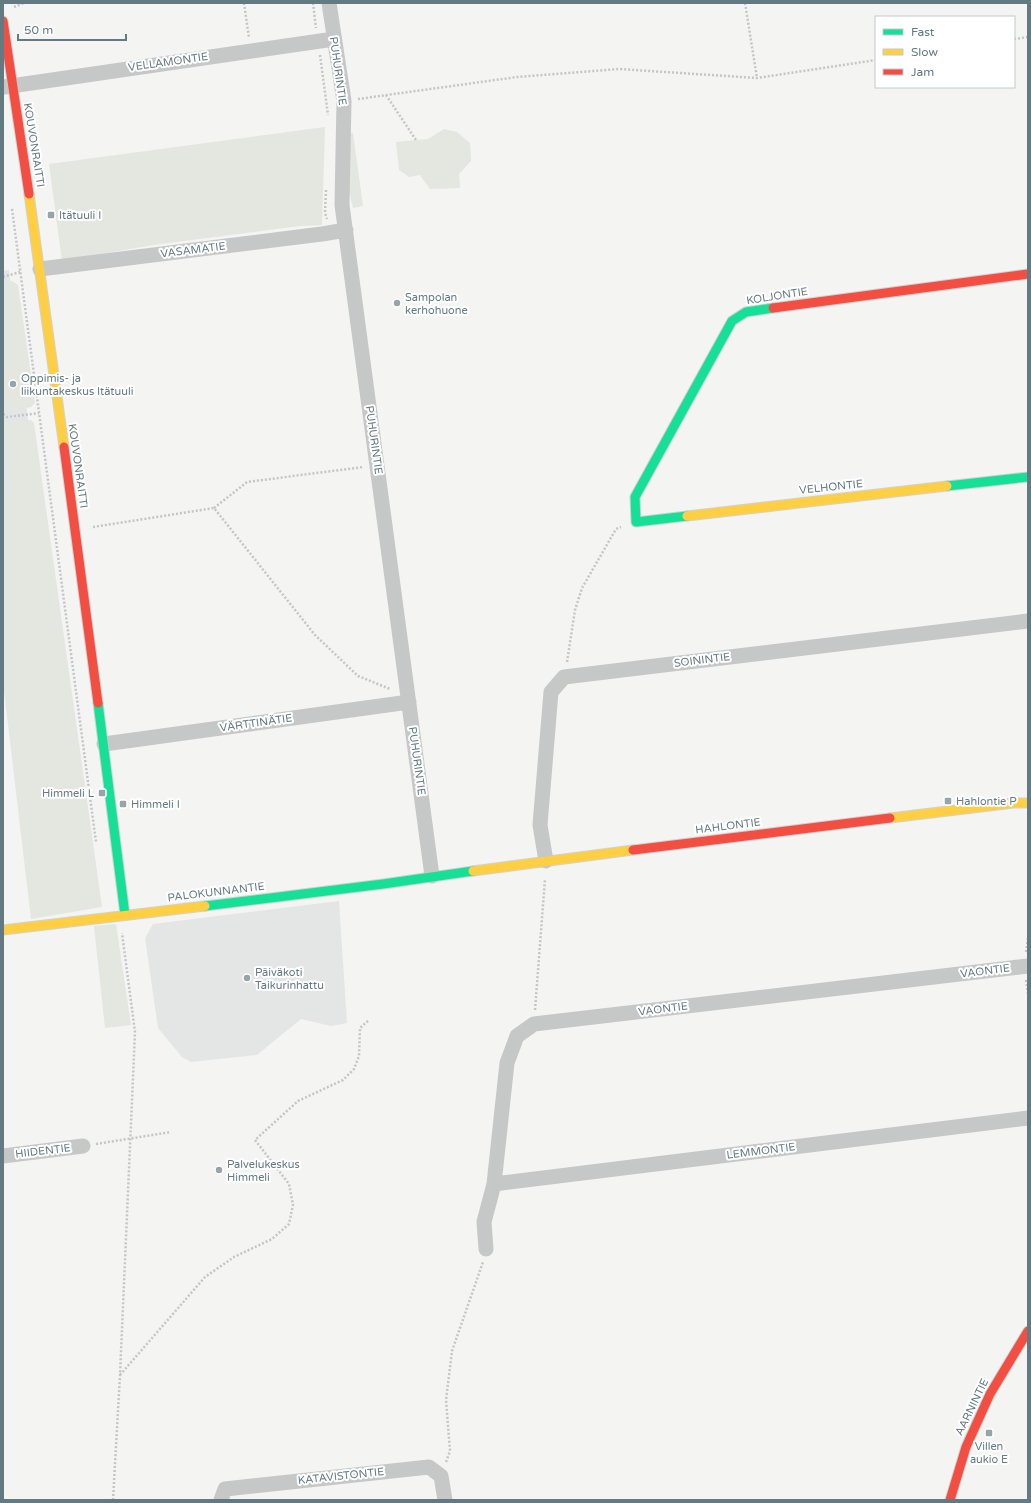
<svg xmlns="http://www.w3.org/2000/svg" width="1031" height="1503" font-family="'Varela Round',sans-serif">
	<style>
		.built { fill: #e4e5e5 }
		.green { fill: #e4e6e0 }
		.lines { fill: none; stroke-linecap: round; stroke-linejoin: round }
		.fast-casing { stroke: #d0d2d2; stroke-width: 11 }
		.slow-casing { stroke: #d0d2d2; stroke-width: 11 }
		.jam-casing { stroke: #d0d2d2; stroke-width: 11 }
		.path { stroke: #c4c5c6; stroke-width: 2.5; stroke-dasharray: 2 2; stroke-linecap: butt }
		.street { stroke: #c6c8c8; stroke-width: 15 }
		.fast { stroke: #16e098; stroke-width: 9 }
		.slow { stroke: #ffcf43; stroke-width: 9 }
		.jam { stroke: #f24e42; stroke-width: 9 }
		.poi-dot { fill: #96a5a9; stroke: #fff; stroke-width: 1.5 }
		.labels { text-anchor: middle; dominant-baseline: central; stroke-width: 4; stroke-linejoin: round; paint-order: stroke }
		.street-label { font-size: 11px; fill: #647a82; stroke: #fff }
		.poi-label { font-size: 11px; fill: #647a82; stroke: #fff; text-anchor: start }
	</style>
	<rect width="100%" height="100%" fill="#f4f4f2"/>
	<path class="built" d="M9,270L38,498L3,502V271Z
		M339,901L347,1023L331,1026L301,1019L257,1055L191,1062L182,1057L158,1028L145,938L153,924Z"/>
	<path class="green" d="M325,127L322,225L300,226L153,245L62,261L49,164Z
		M444,129L457,132L470,143L471,161L459,174L460,188L430,189L420,175L409,177L399,170L396,142L428,139Z
		M349,133H353L363,206L353,208L347,183Z
		M12,281L18,285L35,403L31,407L6,412L3,409V284Z
		M31,420L34,423L102,907L31,919L3,682V496L13,494L5,426L7,423Z
		M116,924L131,1025L105,1028L94,926Z"/>
	<g class="lines">
		<g class="fast-casing">
			<path id="fast" d="M947,486L1028,477
				M687,516L636,522L635,497L732,321L746,312L773,308
				M98,703L125,915
				M205,906L383,884L473,871"/>
		</g>
		<g class="slow-casing">
			<path id="slow" d="M29,194L64,447
				M687,516L947,486
				M890,818L1014,803H1028
				M473,871L633,850
				M3,930L205,906"/>
		</g>
		<g class="jam-casing">
			<path id="jam" d="M3,21L29,194
				M773,308L1028,274
				M64,447L98,703
				M633,850L890,818
				M950,1500L966,1447L990,1394L1028,1331"/>
		</g>
		<path class="path" d="M244,3L249,38
			M313,3L316,28
			M745,3L757,78
			M14,7L24,3
			M1014,39L1028,37
			M320,55L328,115
			M386,95L416,140
			M358,99L517,77L619,69L757,78L876,60
			M326,190L325,213L327,219
			M12,209L96,842
			M3,277L20,272
			M3,414L7,417L39,413
			M214,508L247,482L363,467
			M93,527L214,508L315,635L358,676L390,689
			M567,662L575,610L582,588L616,529L621,527
			M1026,952L1028,938
			M1026,980L1028,994
			M535,1010L545,879
			M96,1144L171,1132
			M120,1375L205,1277L234,1257L272,1239L289,1224L293,1205L289,1184L255,1140L298,1101L343,1080L354,1069L359,1056L360,1028L369,1020
			M446,1462L450,1451L446,1400L452,1351L483,1262
			M113,1500L120,1375L135,1032L122,933"/>
		<path class="street" d="M329,3L344,101L342,205L432,876
			M4,87L334,39
			M40,269L322,234L346,230
			M104,744L409,702
			M546,861L540,825L551,692L564,677L1028,621
			M3,1156L83,1146
			M494,1184L1028,1118
			M486,1249L484,1222L494,1184L507,1063L517,1036L534,1024L1028,966
			M221,1500L225,1489L429,1467L441,1476L445,1500"/>
		<use href="#fast" class="fast"/>
		<use href="#slow" class="slow"/>
		<use href="#jam" class="jam"/>
	</g>
	<g class="poi-dot">
		<rect x="47" y="211" width="8" height="8" rx="2"/>
		<circle cx="397" cy="303" r="4"/>
		<circle cx="13" cy="384" r="4"/>
		<rect x="98" y="789" width="8" height="8" rx="2"/>
		<rect x="944" y="797" width="8" height="8" rx="2"/>
		<rect x="119" y="800" width="8" height="8" rx="2"/>
		<circle cx="247" cy="978" r="4"/>
		<circle cx="219" cy="1170" r="4"/>
		<rect x="985" y="1429" width="8" height="8" rx="2"/>
	</g>
	<g class="labels">
		<g class="street-label">
			<text transform="translate(168 62) rotate(-8)">VELLAMONTIE</text>
			<text transform="translate(338 71) rotate(82)">PUHURINTIE</text>
			<text transform="translate(34 145) rotate(81)">KOUVONRAITTI</text>
			<text transform="translate(193 250) rotate(-7)">VASAMATIE</text>
			<text transform="translate(777 296) rotate(-9)">KOLJONTIE</text>
			<text transform="translate(374 440) rotate(82)">PUHURINTIE</text>
			<text transform="translate(78 466) rotate(82)">KOUVONRAITTI</text>
			<text transform="translate(831 487) rotate(-6)">VELHONTIE</text>
			<text transform="translate(702 660) rotate(-7)">SOININTIE</text>
			<text transform="translate(256 723) rotate(-8)">VÄRTTINÄTIE</text>
			<text transform="translate(417 761) rotate(82)">PUHURINTIE</text>
			<text transform="translate(728 826) rotate(-7)">HAHLONTIE</text>
			<text transform="translate(216 892) rotate(-7)">PALOKUNNANTIE</text>
			<text transform="translate(985 971) rotate(-7)">VAONTIE</text>
			<text transform="translate(663 1009) rotate(-7)">VAONTIE</text>
			<text transform="translate(43 1151) rotate(-7)">HIIDENTIE</text>
			<text transform="translate(761 1151) rotate(-7)">LEMMONTIE</text>
			<text transform="translate(972 1407) rotate(-64)">AARNINTIE</text>
			<text transform="translate(341 1476) rotate(-6)">KATAVISTONTIE</text>
		</g>
		<g class="poi-label">
			<text x="59" y="215">Itätuuli I</text>
			<text x="405" y="297">Sampolan<tspan x="405" dy="13">kerhohuone</tspan></text>
			<text x="21" y="378">Oppimis- ja<tspan x="21" dy="13">liikuntakeskus Itätuuli</tspan></text>
			<text x="94" y="793" text-anchor="end">Himmeli L</text>
			<text x="956" y="801">Hahlontie P</text>
			<text x="131" y="804">Himmeli I</text>
			<text x="255" y="972">Päiväkoti<tspan x="255" dy="13">Taikurinhattu</tspan></text>
			<text x="227" y="1164">Palvelukeskus<tspan x="227" dy="13">Himmeli</tspan></text>
			<text x="989" y="1446" text-anchor="middle">Villen<tspan x="989" dy="13">aukio E</tspan></text>
		</g>
	</g>
	<rect width="1031" height="1503" fill="none" stroke="#647a82" stroke-width="8"/>
	<rect x="875" y="16" width="140" height="72" fill="#ffffff" stroke="#c1cacd"/>
	<rect x="883" y="29" width="20" height="6" fill="#16e098" stroke="#c1cacd"/>
	<text x="911" y="36" font-size="12" fill="#647a82">Fast</text>
	<rect x="883" y="49" width="20" height="6" fill="#ffcf43" stroke="#c1cacd"/>
	<text x="911" y="56" font-size="12" fill="#647a82">Slow</text>
	<rect x="883" y="69" width="20" height="6" fill="#f24e42" stroke="#c1cacd"/>
	<text x="911" y="76" font-size="12" fill="#647a82">Jam</text>
	<path d="M18 34v6h108v-6" fill="none" stroke="#647a82" stroke-width="2"/>
	<text x="24" y="34" font-size="12" fill="#647a82" stroke="#ffffff" stroke-width="3" paint-order="stroke">50 m</text>
</svg>
